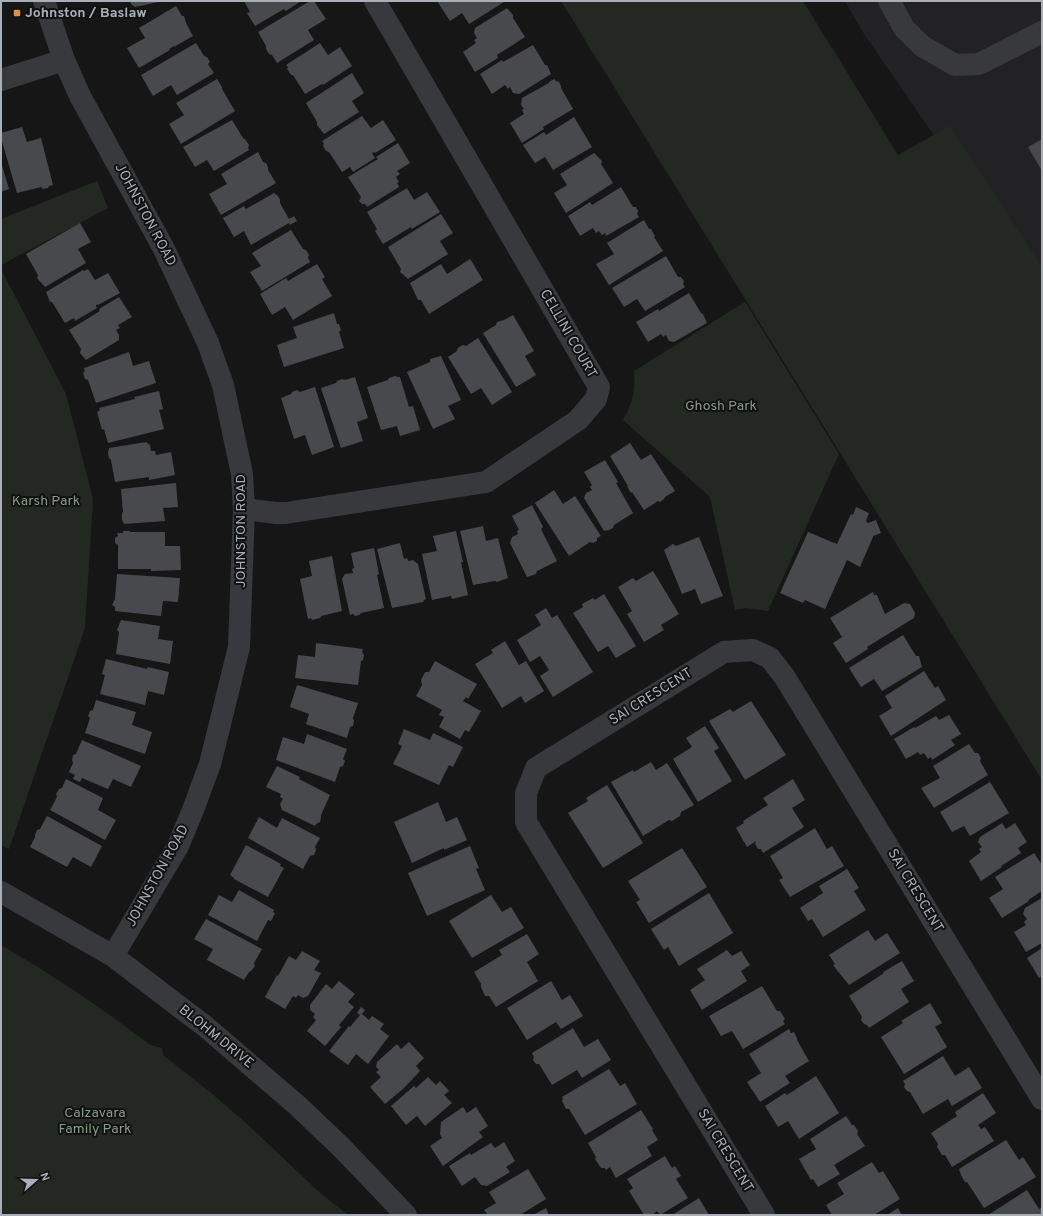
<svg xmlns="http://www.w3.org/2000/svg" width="1043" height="1216" font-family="Overpass,sans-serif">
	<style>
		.built { fill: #222224 }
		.green { fill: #232922 }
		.building { fill: #48494c }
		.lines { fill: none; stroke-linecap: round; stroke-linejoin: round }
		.minor { stroke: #37393c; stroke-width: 22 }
		.tertiary { stroke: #37393c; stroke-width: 22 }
		.poi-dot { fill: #dc9249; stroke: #111112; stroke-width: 1.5 }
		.labels { text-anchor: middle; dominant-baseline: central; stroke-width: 4; stroke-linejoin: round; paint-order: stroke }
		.poi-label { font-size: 14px; font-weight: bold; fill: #a9afb6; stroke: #111112; text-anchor: start }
		.street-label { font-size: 14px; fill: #a9afb6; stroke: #111112 }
		.park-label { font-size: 14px; fill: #869e83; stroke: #111112 }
	</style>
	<rect width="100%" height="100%" fill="#161617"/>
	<path class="built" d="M845,1H1042V292L862,31Z"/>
	<path class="green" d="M561,1H803L898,155L950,126L1042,267V780Z
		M97,181L108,208L1,265V219Z
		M1,269L66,394L93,499L85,628L9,849L1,845Z
		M745,302L839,454L768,611L746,608L735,610L710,497L623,420C632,405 636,389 634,371Z
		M1,945C53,975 103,1009 150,1045L162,1048L163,1055L210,1092L247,1124L318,1191L348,1215H1Z"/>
	<path class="building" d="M130,1H158V2L135,7L131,4Z
		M244,1H301L286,11L284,9L255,26L247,13L250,12Z
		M310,1H314L326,19L308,30L314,40L277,63L272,55L269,54L266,49V46L258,32Z
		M437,1H503L504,2L469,24L462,13L450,21Z
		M176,6L182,16H184L186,23L193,36L174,47V46L169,49L170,50L139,68L127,48L145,38L139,28Z
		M507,8L513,15V18L525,37L497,55L498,58L475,72L463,52L476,43L474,40L477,38L474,33L475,28Z
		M196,43L204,56L207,57L210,62L208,64L214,73L177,95L171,85L153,96L141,75Z
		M320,43L328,55L340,47L352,66L323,85L322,84L305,94L293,75H291L287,69L288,67L286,65Z
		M533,45L545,65H547L551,74L519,94L513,93L510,87L508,89L505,85L492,94L480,74L502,60L503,62Z
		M352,73L364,93L352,101L359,112L324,134L317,125V122L306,103Z
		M217,79L222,87V89L235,111L181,144L169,124L184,115L176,103Z
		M554,79L556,81L559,82L561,86V88L573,109L543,127L544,129L522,143L510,123L524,114L522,110L524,109L521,105L522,98L549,83V82Z
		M362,116L371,128L383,120L396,140L375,153L374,152L372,153L375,158L353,172L350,167L342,172L329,152L326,151L323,146L324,144L322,141Z
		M574,117L592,147L553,170L545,157L535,163L523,145L544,132L546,135Z
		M232,120L243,138L245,139L249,145L248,148L249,150L214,171L207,160L195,167L183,147Z
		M22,127L27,142L41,138L53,185L49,186L48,188L43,189L41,187L17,193L1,138V133Z
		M1042,139V171L1028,147Z
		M398,143L410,163L397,171L400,174L396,177L399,182L397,183L399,187L367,207L365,204H362L359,201L361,197L348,177L378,159L376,157Z
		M258,152L263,162L266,163L268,167V170L276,183L221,215L209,194L227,184L221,174Z
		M594,153L602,161L601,164L613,183L566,213L554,193L567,185L560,174Z
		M1,162L9,189L1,192Z
		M621,187L633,207H636L638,211L637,214L639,217L606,236L605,233L602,235L599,231L596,233L593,228L580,236L568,216L590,202L592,205Z
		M407,188L414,200L427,192L440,212L412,229L411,227L383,244L375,231L377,229L367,212Z
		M274,193L278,196L280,200V203L289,219L294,216L297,221L290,225L289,223L251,245L244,231L234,237L223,218L244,206L246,209Z
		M441,214L453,233L440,241L448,254L408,279L400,272L401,269L388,247Z
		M644,220L649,229H651L655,236L654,237L663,251L609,285L596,264L614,254L607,243Z
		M80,223L91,242L78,249L86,263L45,287L37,278L38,275L26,254Z
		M291,230L303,249L306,250L309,255L308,258L310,262L262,291L250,272L261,266L252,253Z
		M666,256L678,277H681L684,281L683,284L685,287L645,311L637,299L624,307L612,288Z
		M470,259L483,280L429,314L421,300H418L410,283L441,264L447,274Z
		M317,264L325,277L322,279L332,296L293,320L285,307L272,315L260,294L286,278L288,281Z
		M88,269L95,280L108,273L120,293L98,305L97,304L96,306L97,308L75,321L74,318L65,323L52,302H50L46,292L83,270L84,271Z
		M689,293L701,313L703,314L707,323L674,342L669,341L666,335L663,337L661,334L648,342L636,322L658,309L659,311Z
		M119,297L132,317L118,325L120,328L116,330L119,335V340L86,360L80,353L81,349L69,330L100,311L99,309Z
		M334,313L337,324H339L341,330L339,332L344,348L284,367L277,345L297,338L293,327Z
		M513,315L534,351L525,356L536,375L516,387L483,333L496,325L497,322L504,320Z
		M478,338L512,392L492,405L481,388L471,394L448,357L457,351L458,348L463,345L466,346Z
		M129,352L133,366L149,361L156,383L96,403L88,380L85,379L83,373L85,371L84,368Z
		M441,356L461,400L448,406L455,419L433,429L407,372L430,362V359Z
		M395,376L398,377H400L409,407L413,406L420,430L400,436L397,426L381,430L367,387L388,380L389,378Z
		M355,377L368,418L357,422L363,441L341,448L321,388L336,383L337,381L342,379L345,380Z
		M315,387L334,447L312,455L305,435L294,439L281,398L291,394L292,392L297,390L300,392Z
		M159,391L163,409L159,410L164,429L108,443L104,429L102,430L97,412L100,410L99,408L135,399L134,397Z
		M146,442L150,445L151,451H155L156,455L171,452L175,475L149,480V477L115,482L111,460L109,458L108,453L109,448Z
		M630,443L641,460L651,454L675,491L665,497L664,499L660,502L658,501L644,510L632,492L631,493L627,486H628L610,456Z
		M605,460L618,482L616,483L633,513L614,525L613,528L609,530L604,531L584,498L586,493L592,490L590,487L592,485L584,472Z
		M176,483L178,507L163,508L165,521L124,524L122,520V513L123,512L121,489Z
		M554,490L563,504L575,496L601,536L597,538V541L593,543L590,542L569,556L535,503Z
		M532,505L543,527L541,529L557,561L537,571L536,574L527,577L510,543L512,537L518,534L517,531L519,530L512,516Z
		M856,507L869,513L866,521L868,523L876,520L881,533L873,536V537L860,567L847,560L825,609L805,600L803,603L780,593L808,532L837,544L851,514L853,515Z
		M483,526L486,541L498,538L508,578L497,582L495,581L473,585L460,531Z
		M123,531H130V532H165V546H180L181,570L151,571V569H118V545L115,543V538L118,536L117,533H123Z
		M456,531L463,562H461L468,595L452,599L451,596L432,600L422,554L437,551L433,536Z
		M699,537L723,596L701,604L695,589L682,594L664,550L673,544L676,546Z
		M400,543L404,559L407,558L408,561L413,560L418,564L426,599L424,600L423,602L392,608L377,549Z
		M374,548L379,574L377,575L384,608L361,613L359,615L355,616L353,614L350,615L342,579L345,574L353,573L352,569L354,568L351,553Z
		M332,556L342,611L321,616L320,618L312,620L311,618L308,619L300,579L312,576L309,561Z
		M653,571L679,614L661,625L664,630L644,642L627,614L632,611L618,587L633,578L636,581Z
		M117,574L180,578L178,602L163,601L161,616L115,611V607L112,605L115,599Z
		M873,592L874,595H877L885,614L904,603L910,604L915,613L914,618L867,647L868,649L846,663L833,643L842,637L830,618Z
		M604,594L636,646L616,658L608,646L598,652L573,613L583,607L582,604L593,598L595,600Z
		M546,608L552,618L557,615L593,672L553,697L540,676L549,670L540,656L530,662L517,640L541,625L535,615Z
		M121,620L160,626L158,639L173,641L170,664L116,654L119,632L117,630Z
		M903,635L916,656H919L922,667L882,691L874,679L861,687L849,668Z
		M505,641L519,665L526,661L544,691L525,703L521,696L502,708L475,664L493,653L491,650Z
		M316,643L363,649L362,652L364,655L363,660L361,661L358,685L295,678L298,655L315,657Z
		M106,659L147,669L148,667L169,672L164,695L148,691L145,705L100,694L105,675L102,674Z
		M435,661L477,684L468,699L466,697L463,701L481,711L469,732L465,730L460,739L439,727L444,717L439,715L442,710L416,696L422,685L421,680L425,672H429Z
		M924,671L935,688L938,686L946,700L891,736L879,716L892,708L885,696Z
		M297,685L358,703L353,718L354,721L353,726L350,727L347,738L306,724L309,714L290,707Z
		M96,700L136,712L132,725L152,732L145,754L85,733L90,718L88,716L90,711L93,710Z
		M751,701L786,755L745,780L709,721L730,709L733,712Z
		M949,715L961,734L951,740L955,745L932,760L931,757L928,759L924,753L920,755L918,752L906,759L894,739L914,727L915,728L936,716L939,720Z
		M705,726L719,748L714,751L732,781L698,802L673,759L692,747L686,738Z
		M404,729L430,740L433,733L463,747L453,767L449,765L439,785L393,764L402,746L398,744Z
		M307,734L347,749L343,759L345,761L343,766L340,767L335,782L276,760L283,737L304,744Z
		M82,740L141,766L131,787L113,779L108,789L82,778L80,782L73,779L75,775L69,772L73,763L72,760L73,755L76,754Z
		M969,744L975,753H978L981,758L980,761L988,775L934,808L921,788L940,778L933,766Z
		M651,762L656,770L667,763L694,805L681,812L680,816L672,821L669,820L643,836L611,782L633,770L634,772Z
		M277,766L300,777L299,779L330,795L321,815V818L320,822L316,824L315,826L282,810L280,804L283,799L280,797L281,794L266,787Z
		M66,779L103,798L98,810L116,820L105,840L50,810L57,797L56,794L59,789L62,788Z
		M793,779L805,800L792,808L804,827L763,853L761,849H758L755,844L756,841L747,847L736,828L744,823L743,821L768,805L763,798Z
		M990,782L1009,813L970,836L964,826L952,832L940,812Z
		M607,785L643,843L603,868L568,813L588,801L586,798Z
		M438,802L446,822L457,817L467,840L444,850V848L412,863L394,822Z
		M47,816L102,846L91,867L73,857L67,867L30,847L35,837V835L37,830L40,829Z
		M259,817L277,828L282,818L320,838L315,847L316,850L314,855L310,856L303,869L248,838Z
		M1002,823L1006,829L1015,823L1027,842L1018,848L1021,853L1001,866L1002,867L981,881L969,861L981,852L979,849L982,847L978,842L980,837Z
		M815,828L827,849L832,846L844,866L790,897L779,880L783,878L770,856Z
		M246,845L281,864L280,866L284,868L268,897L234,879V878L230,875Z
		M470,846L479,868L476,869L485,890L427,916L408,873Z
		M682,848L707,887L649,923L636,902L640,900L628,881Z
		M1034,853L1042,865V891L1028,900L1029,901L1002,918L989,898L1003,889L995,877Z
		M847,869L859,888L854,891L866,910L823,937L812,919L808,921L800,908L823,893L819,886Z
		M239,890L274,910L273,912L275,913L271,921L268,920L257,941L208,915L219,895L232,902Z
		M709,893L733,933L679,966L668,947L664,950L651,929Z
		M491,895L502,912L511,907L524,928L472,958L449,921Z
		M1042,898V943L1026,952L1014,932L1026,925L1024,922L1027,919L1023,914L1025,908Z
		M206,919L262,949L254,963L255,966L252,970L249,972L244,980L207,960L213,949L194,939Z
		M868,930L875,941L887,933L900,953L849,985L833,965L835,964L829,955Z
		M527,934L539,954L527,962L538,981L496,1007L489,996H485L481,987V984L474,972L502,955L499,950Z
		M1042,948V976L1039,978L1027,958Z
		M727,950L732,956L741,951L750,965L741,971L747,981L702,1010L690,990L705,980L697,969Z
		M302,951L320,961L314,970L321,973L308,996L303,998L298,995L296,998L293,996L285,1009L265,997L277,975L278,976L289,956L296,960Z
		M902,961L914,981L901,989L909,1002L869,1028L867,1025L864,1024L861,1020L862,1017L849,996L884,973L883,972Z
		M339,981L355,994L348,1002L354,1007L339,1025L341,1027L325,1046L307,1031L316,1020L313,1017L315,1014L310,1010V1005L326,984L332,989Z
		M551,981L562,1000L570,995L583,1016L561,1029L556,1022L527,1040L507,1008Z
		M762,986L777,1011H780L785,1019L783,1021L785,1024L743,1049L732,1031L721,1036L709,1016Z
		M930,1003L942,1023L935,1027L947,1047L904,1074L881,1037L903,1023L901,1021Z
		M361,1007L365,1010L362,1014L369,1020L372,1016L384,1024L380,1029L389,1036L368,1064L356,1054L348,1065L329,1051L349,1026L350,1027L360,1015L357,1013Z
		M573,1028L584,1047L598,1039L611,1060L582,1078L577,1070L552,1085L539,1064H536L533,1060L534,1057L532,1053Z
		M789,1029L791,1033L794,1032L797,1038V1040L809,1061L785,1076L790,1083L760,1102L747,1082L761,1073L749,1054Z
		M409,1042L424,1058L416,1066L420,1071L404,1088L385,1104L370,1087L381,1077L376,1072L379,1070L376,1067L377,1062L397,1044L401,1049Z
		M943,1056L955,1076L969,1067L982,1088L952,1106L948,1099L923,1114L910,1092L907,1091L904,1087L905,1084L903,1081Z
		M609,1069L620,1086L625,1083L637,1104L585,1135L569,1109H566L562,1101L563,1099L562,1097Z
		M816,1076L839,1113L799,1139L788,1121L778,1127L765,1106L785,1093L787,1095Z
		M428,1077L436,1085L440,1081L449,1091L444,1095L452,1103L425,1126L417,1116L406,1125L391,1106L414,1086L416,1088Z
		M983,1093L996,1113L978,1125L981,1129L985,1127L994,1141L952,1167L945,1155H942L937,1147L938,1144L931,1133L957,1116L955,1112Z
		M463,1107L467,1113L476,1107L488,1126L479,1132L483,1137L443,1166L430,1146L442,1138L440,1134L441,1122Z
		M641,1110L653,1129L652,1130L658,1140L647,1147L652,1156L616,1178L610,1167L606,1170L605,1168H601L595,1159L596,1157L588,1143Z
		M846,1116L852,1125H854L858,1131L857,1134L865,1146L834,1165L840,1174L818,1187L813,1179L811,1180L799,1159L816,1149L810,1139Z
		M1006,1140L1019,1160L1023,1157L1036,1177L984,1208L967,1182H965L961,1175L959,1169Z
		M504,1142L515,1161L506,1167L510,1172L487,1186L481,1185L475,1177L462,1186L449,1166L470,1153L471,1155L491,1143L495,1148Z
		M665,1156L672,1168L675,1166L681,1176L676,1179L688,1198L660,1215L657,1211L652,1215H644L629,1191L633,1188L627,1179Z
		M872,1162L879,1173L883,1171L900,1199L874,1215H832L826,1205L844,1194L837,1183Z
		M528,1169L546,1199L520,1215H488L484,1210L496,1203L489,1192Z
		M1027,1190L1039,1209L1042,1207V1215H988Z
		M699,1198L709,1215H672Z
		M546,1208L549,1215H533Z
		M898,1208L902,1215H887Z"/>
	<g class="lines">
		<path class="minor" d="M889,1L904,28L922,46L955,65L979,64L1042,32
			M1,80L64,60
			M244,509L276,513H286L486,482L578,420L596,399L599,387L375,1
			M764,1215L526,822V793L536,768L724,652L753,650L770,658L784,676L1042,1099"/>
		<path class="tertiary" d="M44,1L64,60L80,96L164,249L208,343L223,385L242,474L244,509L239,647L210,764L193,810L178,846L113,956
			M1,892L113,956L206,1027L298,1106L342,1148L406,1215"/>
	</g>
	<rect class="poi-dot" x="13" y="9" width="8" height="8" rx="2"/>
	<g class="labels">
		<g class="poi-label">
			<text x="25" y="13">Johnston / Baslaw</text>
		</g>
		<g class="street-label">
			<text transform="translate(145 215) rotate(62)">JOHNSTON ROAD</text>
			<text transform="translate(568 334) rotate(60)">CELLINI COURT</text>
			<text transform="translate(241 531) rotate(-90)">JOHNSTON ROAD</text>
			<text transform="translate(651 697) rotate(-32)">SAI CRESCENT</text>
			<text transform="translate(158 876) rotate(-61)">JOHNSTON ROAD</text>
			<text transform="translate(915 891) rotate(59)">SAI CRESCENT</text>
			<text transform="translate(216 1037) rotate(39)">BLOHM DRIVE</text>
			<text transform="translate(725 1151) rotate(59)">SAI CRESCENT</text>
		</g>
		<g class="park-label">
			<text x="721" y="406">Ghosh Park</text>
			<text x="46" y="501">Karsh Park</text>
			<text x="95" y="1113">Calzavara<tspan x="95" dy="16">Family Park</tspan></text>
		</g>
	</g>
	<rect width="1043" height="1216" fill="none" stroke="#a9afb6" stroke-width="4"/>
	<g transform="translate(36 1180) rotate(70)" stroke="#111112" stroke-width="3" paint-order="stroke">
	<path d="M0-3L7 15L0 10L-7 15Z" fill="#a9afb6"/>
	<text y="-6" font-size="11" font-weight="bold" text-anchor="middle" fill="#a9afb6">N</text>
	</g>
</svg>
